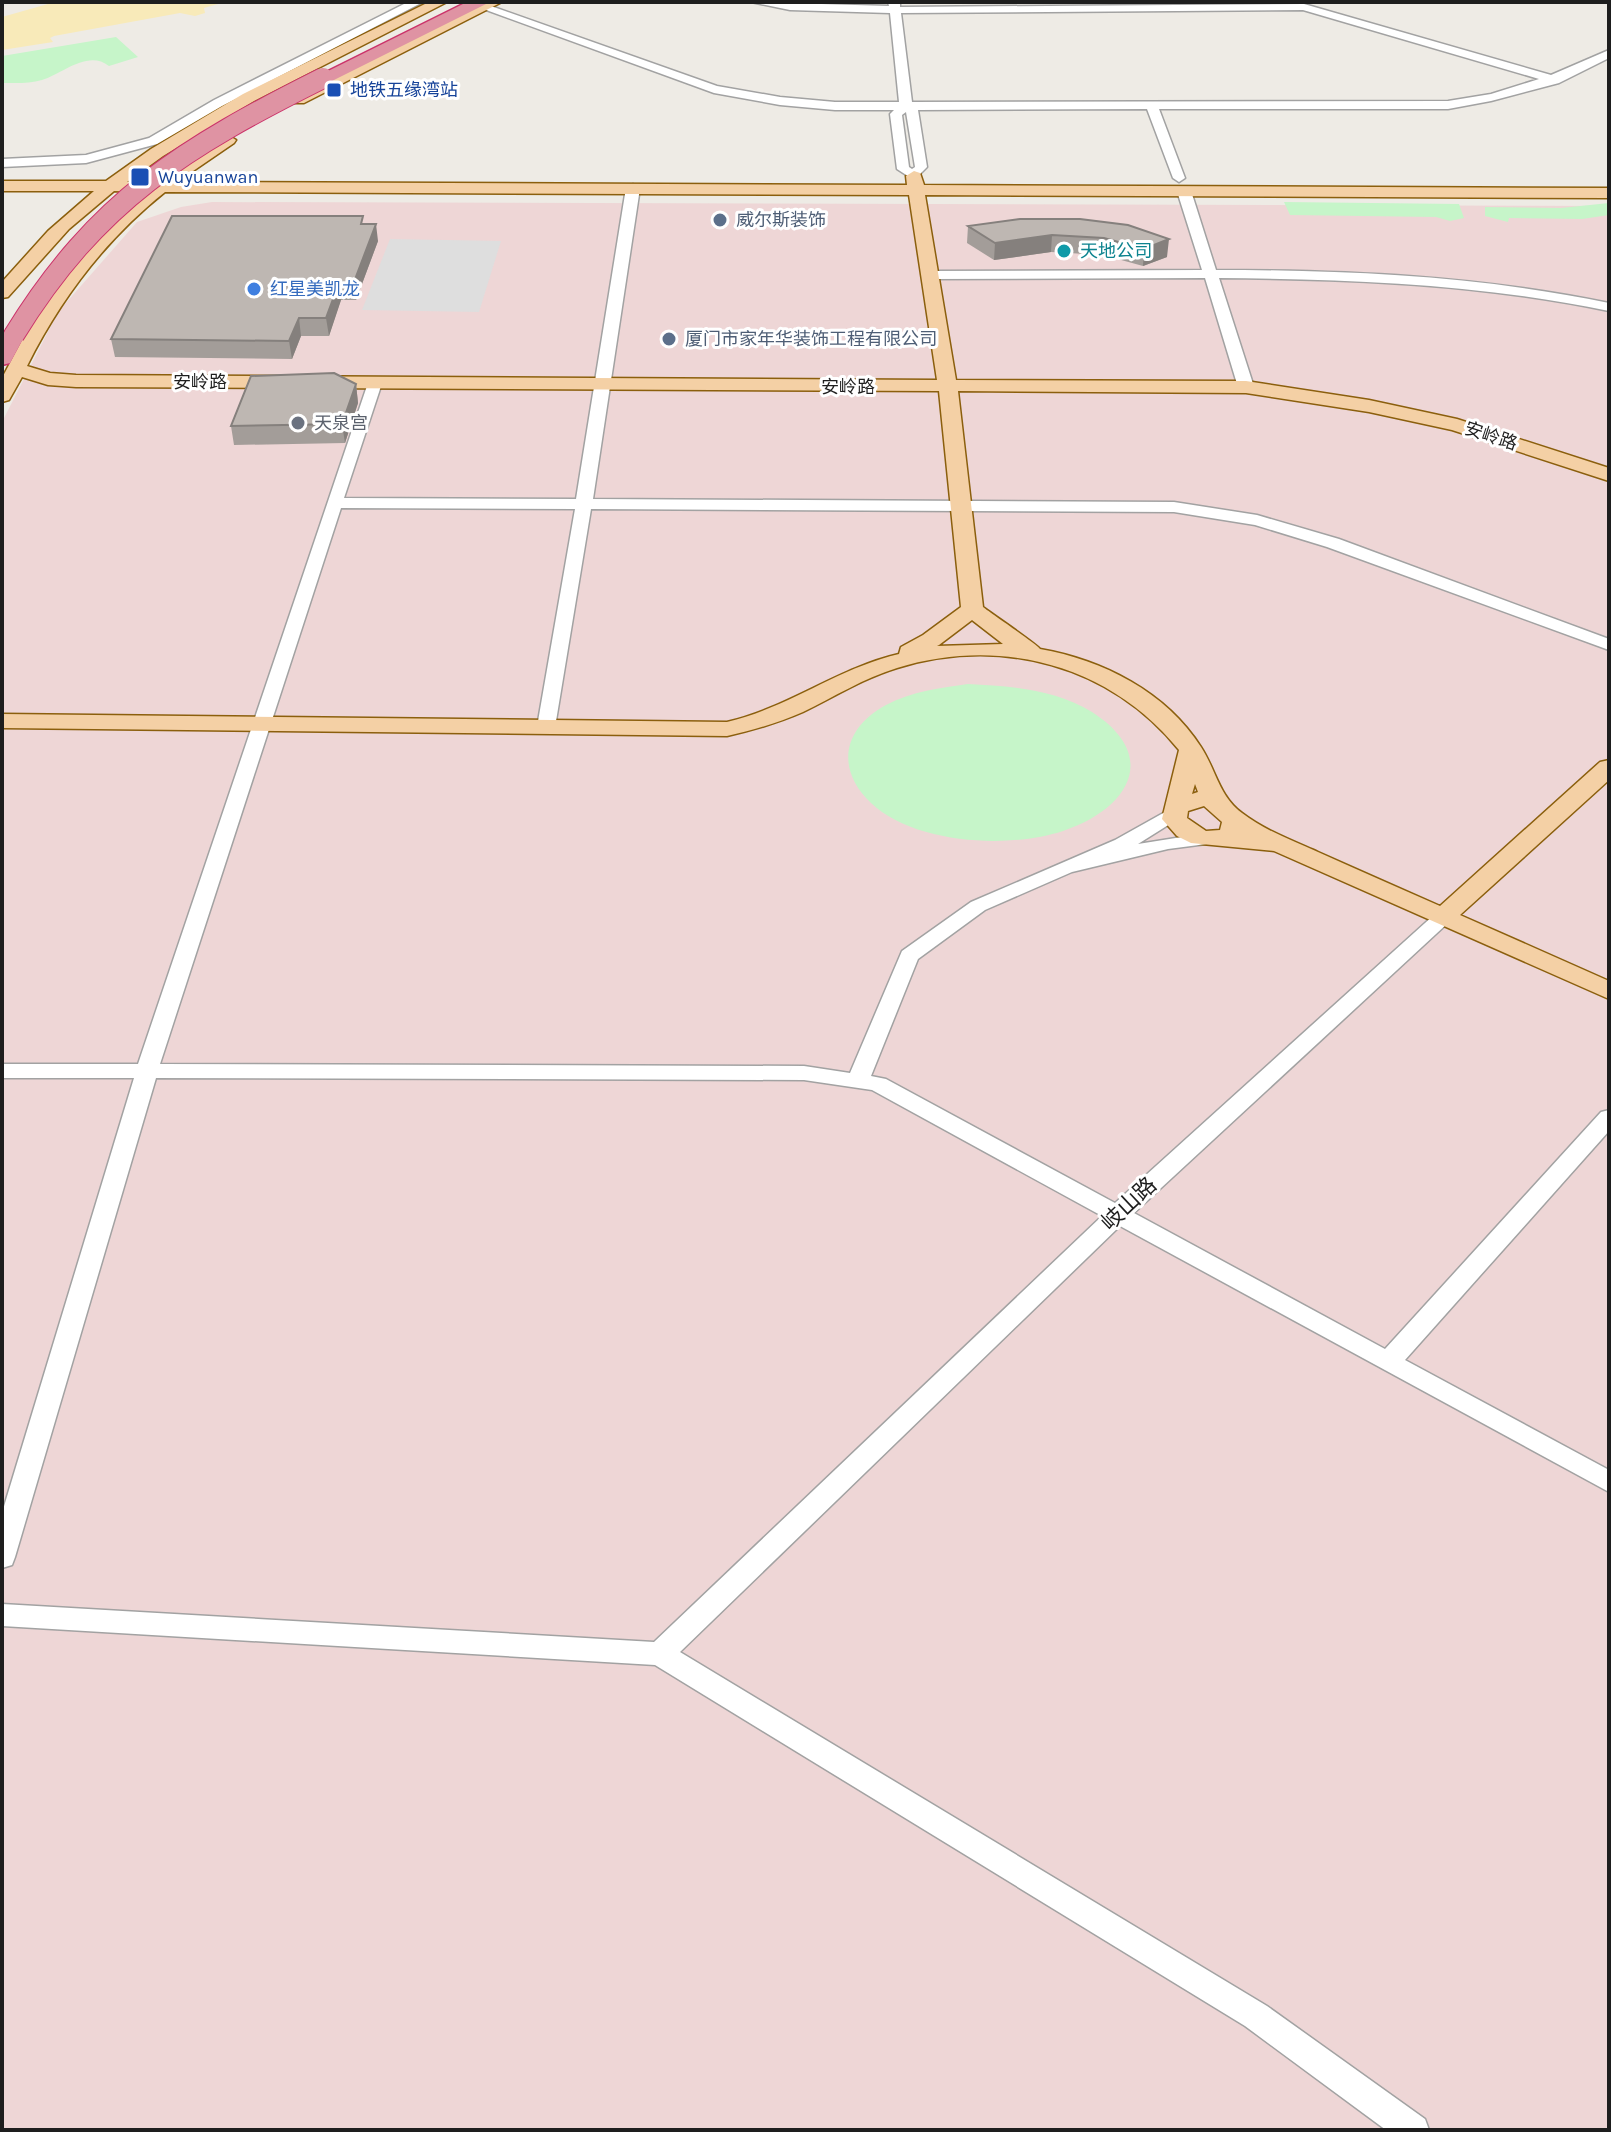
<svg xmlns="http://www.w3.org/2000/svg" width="1611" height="2132" font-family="Karla,'Noto Sans SC',sans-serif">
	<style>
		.commercial { fill: #eed6d6 }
		.sand { fill: #f8eab9 }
		.park { fill: #c6f5c9 }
		.parking { fill: #dedede }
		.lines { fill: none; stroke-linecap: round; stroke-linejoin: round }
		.minor-casing { stroke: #a2a2a2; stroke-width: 3 }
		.major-casing { stroke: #8b5f0d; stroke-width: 3 }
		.highway-casing { stroke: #cb336a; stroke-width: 3 }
		.minor { fill: #fff; fill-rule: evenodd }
		.major { fill: #f4d0a5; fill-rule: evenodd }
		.highway { fill: #df93a3; fill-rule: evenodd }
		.highway-bridge-casing { stroke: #cb336a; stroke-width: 22; stroke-linecap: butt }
		.highway-bridge { stroke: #df93a3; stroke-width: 20 }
		.wall { fill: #a39d99 }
		.shaded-wall { fill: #85807d }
		.building { fill: #beb7b2; stroke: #85807d; stroke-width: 2 }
		.transit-dot { fill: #1a4fb4; stroke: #fff; stroke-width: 3 }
		.service-dot { fill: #5c6f8a; stroke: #fff; stroke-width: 3 }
		.culture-dot { fill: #0f9aa8; stroke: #fff; stroke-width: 3 }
		.shop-dot { fill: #3f7fe0; stroke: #fff; stroke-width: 3 }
		.worship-dot { fill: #6b7280; stroke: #fff; stroke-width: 3 }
		.labels { text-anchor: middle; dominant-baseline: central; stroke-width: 6; stroke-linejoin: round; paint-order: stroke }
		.far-transit-label { font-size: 18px; fill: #164399; stroke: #fff; text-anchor: start }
		.far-service-label { font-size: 18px; fill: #4e5e75; stroke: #fff; text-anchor: start }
		.far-culture-label { font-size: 18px; fill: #0d838f; stroke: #fff; text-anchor: start }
		.far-shop-label { font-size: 18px; fill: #366cbe; stroke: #fff; text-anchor: start }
		.far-street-label { font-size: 18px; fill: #1e1e1e; stroke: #fff }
		.far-worship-label { font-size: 18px; fill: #5b616d; stroke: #fff; text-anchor: start }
		.street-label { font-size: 22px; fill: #1e1e1e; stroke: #fff }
	</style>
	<rect width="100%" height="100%" fill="#eeebe5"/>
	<path class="commercial" d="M212,202L1609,206V2130H2V422L58,312L137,222L181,207Z"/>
	<path class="sand" d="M55,2H225L204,8L205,13L195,16L180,13L54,36L50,38L53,42L2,50V17Z"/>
	<path class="park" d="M116,37L138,57L109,66C88,49 62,74 42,80C29,84 15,83 2,83V56Z
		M1284,202L1459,204L1464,218L1450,221L1436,217L1290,215Z
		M1609,203V215L1582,219L1509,218L1508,222L1485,216V207L1561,208Z
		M968,684C1010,686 1055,689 1092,712C1162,757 1127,810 1063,831C1009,849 914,844 871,803C835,769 843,728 886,705C912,691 941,688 968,684Z"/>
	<path class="parking" d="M390,239L501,241L479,312L362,310Z"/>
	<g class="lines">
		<g class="minor-casing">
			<path id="minor" d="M408,2H423L222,106L157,144L86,163L2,167V159L86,155L149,138L214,100Z
				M751,2L889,6L888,2H900V7L1304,4L1551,75L1609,50V58L1559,83L1491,101L1448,109H1159L1185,178L1179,182L1173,178L1147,109L918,110L927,167L914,180L897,169L890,114L894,110H835L780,105L714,93L478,7L488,5L717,86L780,97L835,102H899L890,13L790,10ZM1303,10L1539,79L1491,94L1448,101L912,102L901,13ZM906,112L915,167L912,169L909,167L902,115Z
				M633,184L640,188L593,499L1174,502L1257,515L1339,539L1609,639V650L1327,547L1255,525L1174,512L591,509L555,727L546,733L537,727L575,509L341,508L160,1064L804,1066L850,1073L902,951L971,902L1115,840L1174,807L1184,813L1181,817L1138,844L1207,833L1214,835L1217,839L1214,843L1168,849L1072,872L985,910L918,959L871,1076L886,1079L1115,1203L1435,914H1449L1452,918L1449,922L1134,1213L1385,1349L1601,1112L1609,1110V1131L1405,1360L1609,1470V1492L1120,1226L680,1652L1267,2006L1425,2119L1429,2130H1386L1245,2026L655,1665L2,1626V1604L654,1642L1102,1216L872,1090L804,1080L156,1078L15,1557L12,1565L2,1568V1513L134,1078H2V1064H138L369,380L374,378L382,383L344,498L576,499L626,188Z
				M1184,187L1191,191L1216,270C1349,270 1479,276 1609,303V311C1480,284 1350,279 1219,278L1254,387L1246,392L1238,387L1205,278L930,279L923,275L930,271L1202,270L1177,191Z"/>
		</g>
		<g class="major-casing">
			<path id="major" d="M429,2H447L254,101L163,156L127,182H157L196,153L228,135L236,140L234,143L177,182L907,185L906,176L914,171L920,173L924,185L1609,188V198L925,195L956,380L1246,381L1369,400L1457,419L1609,468V481L1452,430L1369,412L1246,393L958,391L983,607C992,614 1038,645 1040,649C1103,660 1166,692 1201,747C1216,770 1219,796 1242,813C1264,830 1293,841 1318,852C1358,870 1399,888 1440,906L1600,762L1609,760V780L1460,915L1609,981V999L1274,851L1191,843L1177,836L1162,819L1179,750C1110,665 1002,636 897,668C864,678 834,697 803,712C778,723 753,730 727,736L2,728V714L727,722C788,708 838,668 899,654L901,647L923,635L961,607L939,391L76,387L48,385L22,377L9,400L2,402V378L31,324L55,288L98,235L144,192L114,191L69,229L8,297L2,298V282L48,231L94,191H2V181H106L151,149L243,94ZM165,192L909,195L937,380L76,375L50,373L27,366C61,298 106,239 165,192ZM972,620L1003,644L937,646L939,645ZM1195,784L1198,792L1192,794ZM1204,806L1222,822L1220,830L1206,831L1187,818L1188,811Z
				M484,2H502L304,103H294L291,100Z"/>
		</g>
		<g class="highway-casing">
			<path id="highway" d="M467,2H490L330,82L323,84L314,78Z
				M14,328L22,330L25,335L10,363L2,365V336L6,330Z"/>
		</g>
		<use href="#minor" class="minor"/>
		<use href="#major" class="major"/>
		<use href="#highway" class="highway"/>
		<g class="highway-bridge-casing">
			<path id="highway-bridge" d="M14,335C97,200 185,147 323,78"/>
		</g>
		<use href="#highway-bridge" class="highway-bridge"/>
	</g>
	<path class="wall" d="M1080,219L1167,257L1143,266L1103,255L1051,252L994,260L967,243L968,226Z
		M364,224L378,241L356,300H341L329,336H301L292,359L115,357L111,339Z
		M356,384L358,403L345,443L234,445L231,426Z"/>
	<path class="shaded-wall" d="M376,224L378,241L356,300L354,282Z
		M1052,235L1051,252L994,260L995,243Z
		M1169,239L1167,257L1143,266L1144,249Z
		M339,283L341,300L329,336L326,318Z
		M299,318L301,336L292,359L289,341Z
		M356,384L358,403L345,443L342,424Z"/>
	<path class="building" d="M172,216H363L361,224H376L354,282L339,283L326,318H299L289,341L111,339Z
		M1020,219H1080L1128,225L1169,239L1144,249L1104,238L1052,235L995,243L968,226Z
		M334,373L356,384L342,424L231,426L251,376Z"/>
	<g class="transit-dot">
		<rect x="326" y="82" width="16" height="16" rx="4"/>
		<rect x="130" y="167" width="20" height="20" rx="4"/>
	</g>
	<g class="service-dot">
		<circle cx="720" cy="220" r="8"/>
		<circle cx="669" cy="339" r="8"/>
	</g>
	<circle class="culture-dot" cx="1064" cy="251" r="8"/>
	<circle class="shop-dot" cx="254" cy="289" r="8"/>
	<circle class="worship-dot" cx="298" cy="423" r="8"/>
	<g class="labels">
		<g class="far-transit-label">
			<text x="350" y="90">地铁五缘湾站</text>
			<text x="158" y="177">Wuyuanwan</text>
		</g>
		<g class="far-service-label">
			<text x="736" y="220">威尔斯装饰</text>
			<text x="685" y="339">厦门市家年华装饰工程有限公司</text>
		</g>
		<g class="far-culture-label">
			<text x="1080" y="251">天地公司</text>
		</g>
		<g class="far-shop-label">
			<text x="270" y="289">红星美凯龙</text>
		</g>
		<g class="far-street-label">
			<text x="200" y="382">安岭路</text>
			<text x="848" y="387">安岭路</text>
			<text transform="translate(1491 436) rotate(18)">安岭路</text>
		</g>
		<g class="far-worship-label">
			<text x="314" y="423">天泉宫</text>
		</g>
		<g class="street-label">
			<text transform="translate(1129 1204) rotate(-43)">岐山路</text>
		</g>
	</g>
	<rect width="1611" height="2132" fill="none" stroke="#1e1e1e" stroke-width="8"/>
</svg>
